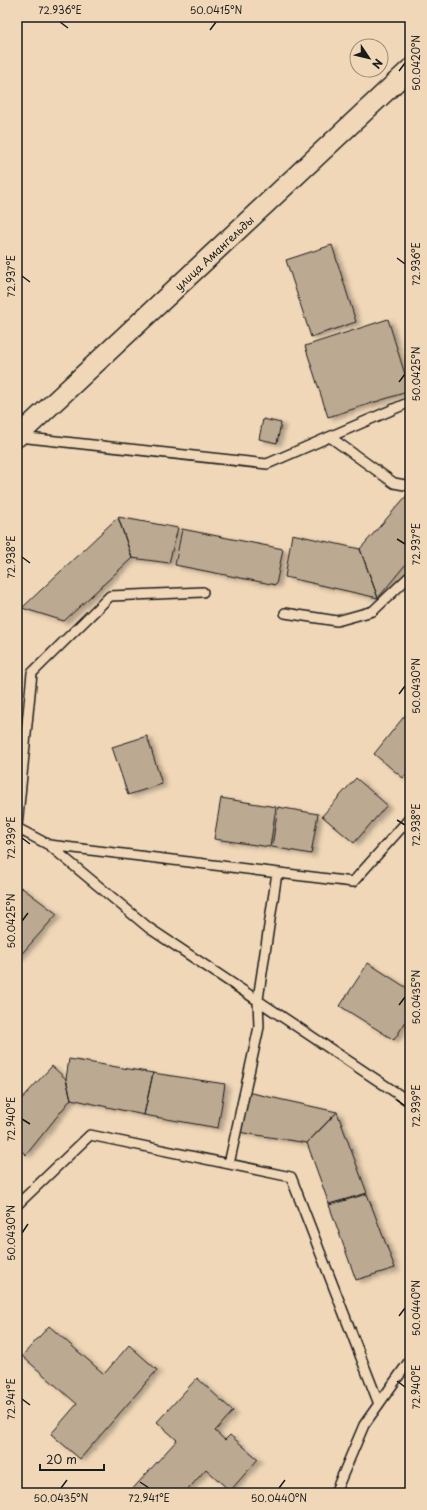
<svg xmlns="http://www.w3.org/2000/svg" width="427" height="1510" font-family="'Playpen Sans',sans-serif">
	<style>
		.building { fill: #bca992; stroke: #1c1c1c; filter: url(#shadow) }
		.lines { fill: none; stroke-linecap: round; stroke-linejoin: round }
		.lane-casing { stroke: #1c1c1c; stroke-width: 12 }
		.street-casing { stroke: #1c1c1c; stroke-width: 22 }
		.lane { stroke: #f0d7b8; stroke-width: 9 }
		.street { stroke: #f0d7b8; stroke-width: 19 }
		.ticks { fill: none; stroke: #1c1c1c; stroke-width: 1.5 }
		.labels { text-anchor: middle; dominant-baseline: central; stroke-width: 4; stroke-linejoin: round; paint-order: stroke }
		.street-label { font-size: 11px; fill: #1c1c1c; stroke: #f0d7b8 }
		.neatline { fill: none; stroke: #1c1c1c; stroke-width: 1.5 }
		.ticks-label { font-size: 10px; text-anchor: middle; fill: #1c1c1c }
	</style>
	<defs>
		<filter id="shadow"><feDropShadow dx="4.5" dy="2.5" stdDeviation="2" flood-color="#0004"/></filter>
	</defs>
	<rect width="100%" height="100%" fill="#f0d7b8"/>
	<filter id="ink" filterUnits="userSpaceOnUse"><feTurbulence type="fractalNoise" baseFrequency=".025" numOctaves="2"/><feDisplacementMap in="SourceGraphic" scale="8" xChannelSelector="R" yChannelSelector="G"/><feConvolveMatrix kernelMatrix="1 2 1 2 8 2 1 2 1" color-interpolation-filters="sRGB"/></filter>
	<g filter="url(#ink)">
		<path class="building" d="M332,245L356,322L311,337L286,260Z
			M388,319L410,391L328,417L305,346Z
			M263,419L281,423L277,443L259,439Z
			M408,494L410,496V559L378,598L360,549Z
			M118,517L178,528L169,563L132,558Z
			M118,517L132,558L64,621L22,608Z
			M182,529L283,549L276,585L175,565Z
			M292,534L360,549L378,598L285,577Z
			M410,709V769L403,778L374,754Z
			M147,736L162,784L128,795L112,747Z
			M356,778L387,805L354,843L322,816Z
			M221,798L276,807L270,847L214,839Z
			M278,807L318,814L311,854L272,847Z
			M21,887L57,914L17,959V893Z
			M368,963L410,990V1015L394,1040L340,1006Z
			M69,1059L153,1073L144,1115L71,1099L66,1079Z
			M52,1066L66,1079L71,1099L26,1155L17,1147V1104Z
			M153,1073L225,1084L218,1128L144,1115Z
			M247,1092L337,1112L307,1143L238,1132Z
			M337,1112L367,1193L329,1204L307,1143Z
			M367,1194L395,1268L356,1280L329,1205Z
			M49,1326L104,1374L129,1345L157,1370L80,1459L51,1434L77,1404L22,1356Z
			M197,1378L233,1411L215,1431L225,1440L230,1435L258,1459L230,1491L206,1469L185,1493H129L177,1440L157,1422Z"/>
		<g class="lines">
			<g class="lane-casing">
				<path id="lane" d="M19,437L267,464L410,402
					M330,437L394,483L410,486
					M285,613L337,621L373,611L410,576
					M17,826L32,673L110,596L203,592
					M17,828L49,845L149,928L410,1102
					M49,845L353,882L410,818
					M229,1164L259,1027L258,999L277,873
					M17,1205L90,1135L291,1177L379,1404
					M335,1493L364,1425L410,1360"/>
			</g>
			<g class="street-casing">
				<path id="street" d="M17,437L410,69"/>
			</g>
			<use href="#lane" class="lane"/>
			<use href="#street" class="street"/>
		</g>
	</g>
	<path class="ticks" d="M60,22L68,28M210,30L216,22M399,71L405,63M397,258L405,264M22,276L30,282M399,382L405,374M397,539L405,544M22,557L30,563M399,694L405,686M397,820L405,825M22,838L30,844M22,921L28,913M399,1005L405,997M397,1100L405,1106M22,1119L30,1124M22,1233L28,1224M399,1316L405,1308M397,1381L405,1387M22,1399L30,1405M140,1482L149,1488M61,1488L67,1480M279,1488L285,1480"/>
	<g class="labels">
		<g class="street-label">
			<text transform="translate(214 253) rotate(-43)">улица Амангельды</text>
		</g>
	</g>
	<rect width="427" height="1510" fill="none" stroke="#f0d7b8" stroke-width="44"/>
	<g transform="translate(369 58) rotate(125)"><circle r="19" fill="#f0d7b8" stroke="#9b8c7a"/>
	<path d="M0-3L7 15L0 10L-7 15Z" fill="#1c1c1c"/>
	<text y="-6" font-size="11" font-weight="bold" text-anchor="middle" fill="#1c1c1c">N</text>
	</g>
	<path d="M40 1464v6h64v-6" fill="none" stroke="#1c1c1c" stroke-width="2"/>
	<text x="46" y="1464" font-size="12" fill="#1c1c1c" stroke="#f0d7b8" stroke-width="3" paint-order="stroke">20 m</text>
	<rect x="22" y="22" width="383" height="1466" class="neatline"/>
	<g class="ticks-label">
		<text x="60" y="14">72.936°E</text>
		<text x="216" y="14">50.0415°N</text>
		<text transform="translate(416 63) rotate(-90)" y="4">50.0420°N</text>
		<text transform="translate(416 264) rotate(-90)" y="4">72.936°E</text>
		<text transform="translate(11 276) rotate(-90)" y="4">72.937°E</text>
		<text transform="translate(416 374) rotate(-90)" y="4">50.0425°N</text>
		<text transform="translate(416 544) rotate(-90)" y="4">72.937°E</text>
		<text transform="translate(11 557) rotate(-90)" y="4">72.938°E</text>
		<text transform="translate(416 686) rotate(-90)" y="4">50.0430°N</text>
		<text transform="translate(416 825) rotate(-90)" y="4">72.938°E</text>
		<text transform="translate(11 838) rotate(-90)" y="4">72.939°E</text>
		<text transform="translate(11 921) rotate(-90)" y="4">50.0425°N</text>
		<text transform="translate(416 997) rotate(-90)" y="4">50.0435°N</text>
		<text transform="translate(416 1106) rotate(-90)" y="4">72.939°E</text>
		<text transform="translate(11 1119) rotate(-90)" y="4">72.940°E</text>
		<text transform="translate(11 1233) rotate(-90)" y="4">50.0430°N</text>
		<text transform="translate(416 1308) rotate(-90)" y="4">50.0440°N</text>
		<text transform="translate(416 1387) rotate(-90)" y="4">72.940°E</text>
		<text transform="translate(11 1399) rotate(-90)" y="4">72.941°E</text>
		<text x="61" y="1502">50.0435°N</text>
		<text x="149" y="1502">72.941°E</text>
		<text x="279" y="1502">50.0440°N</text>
	</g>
</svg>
